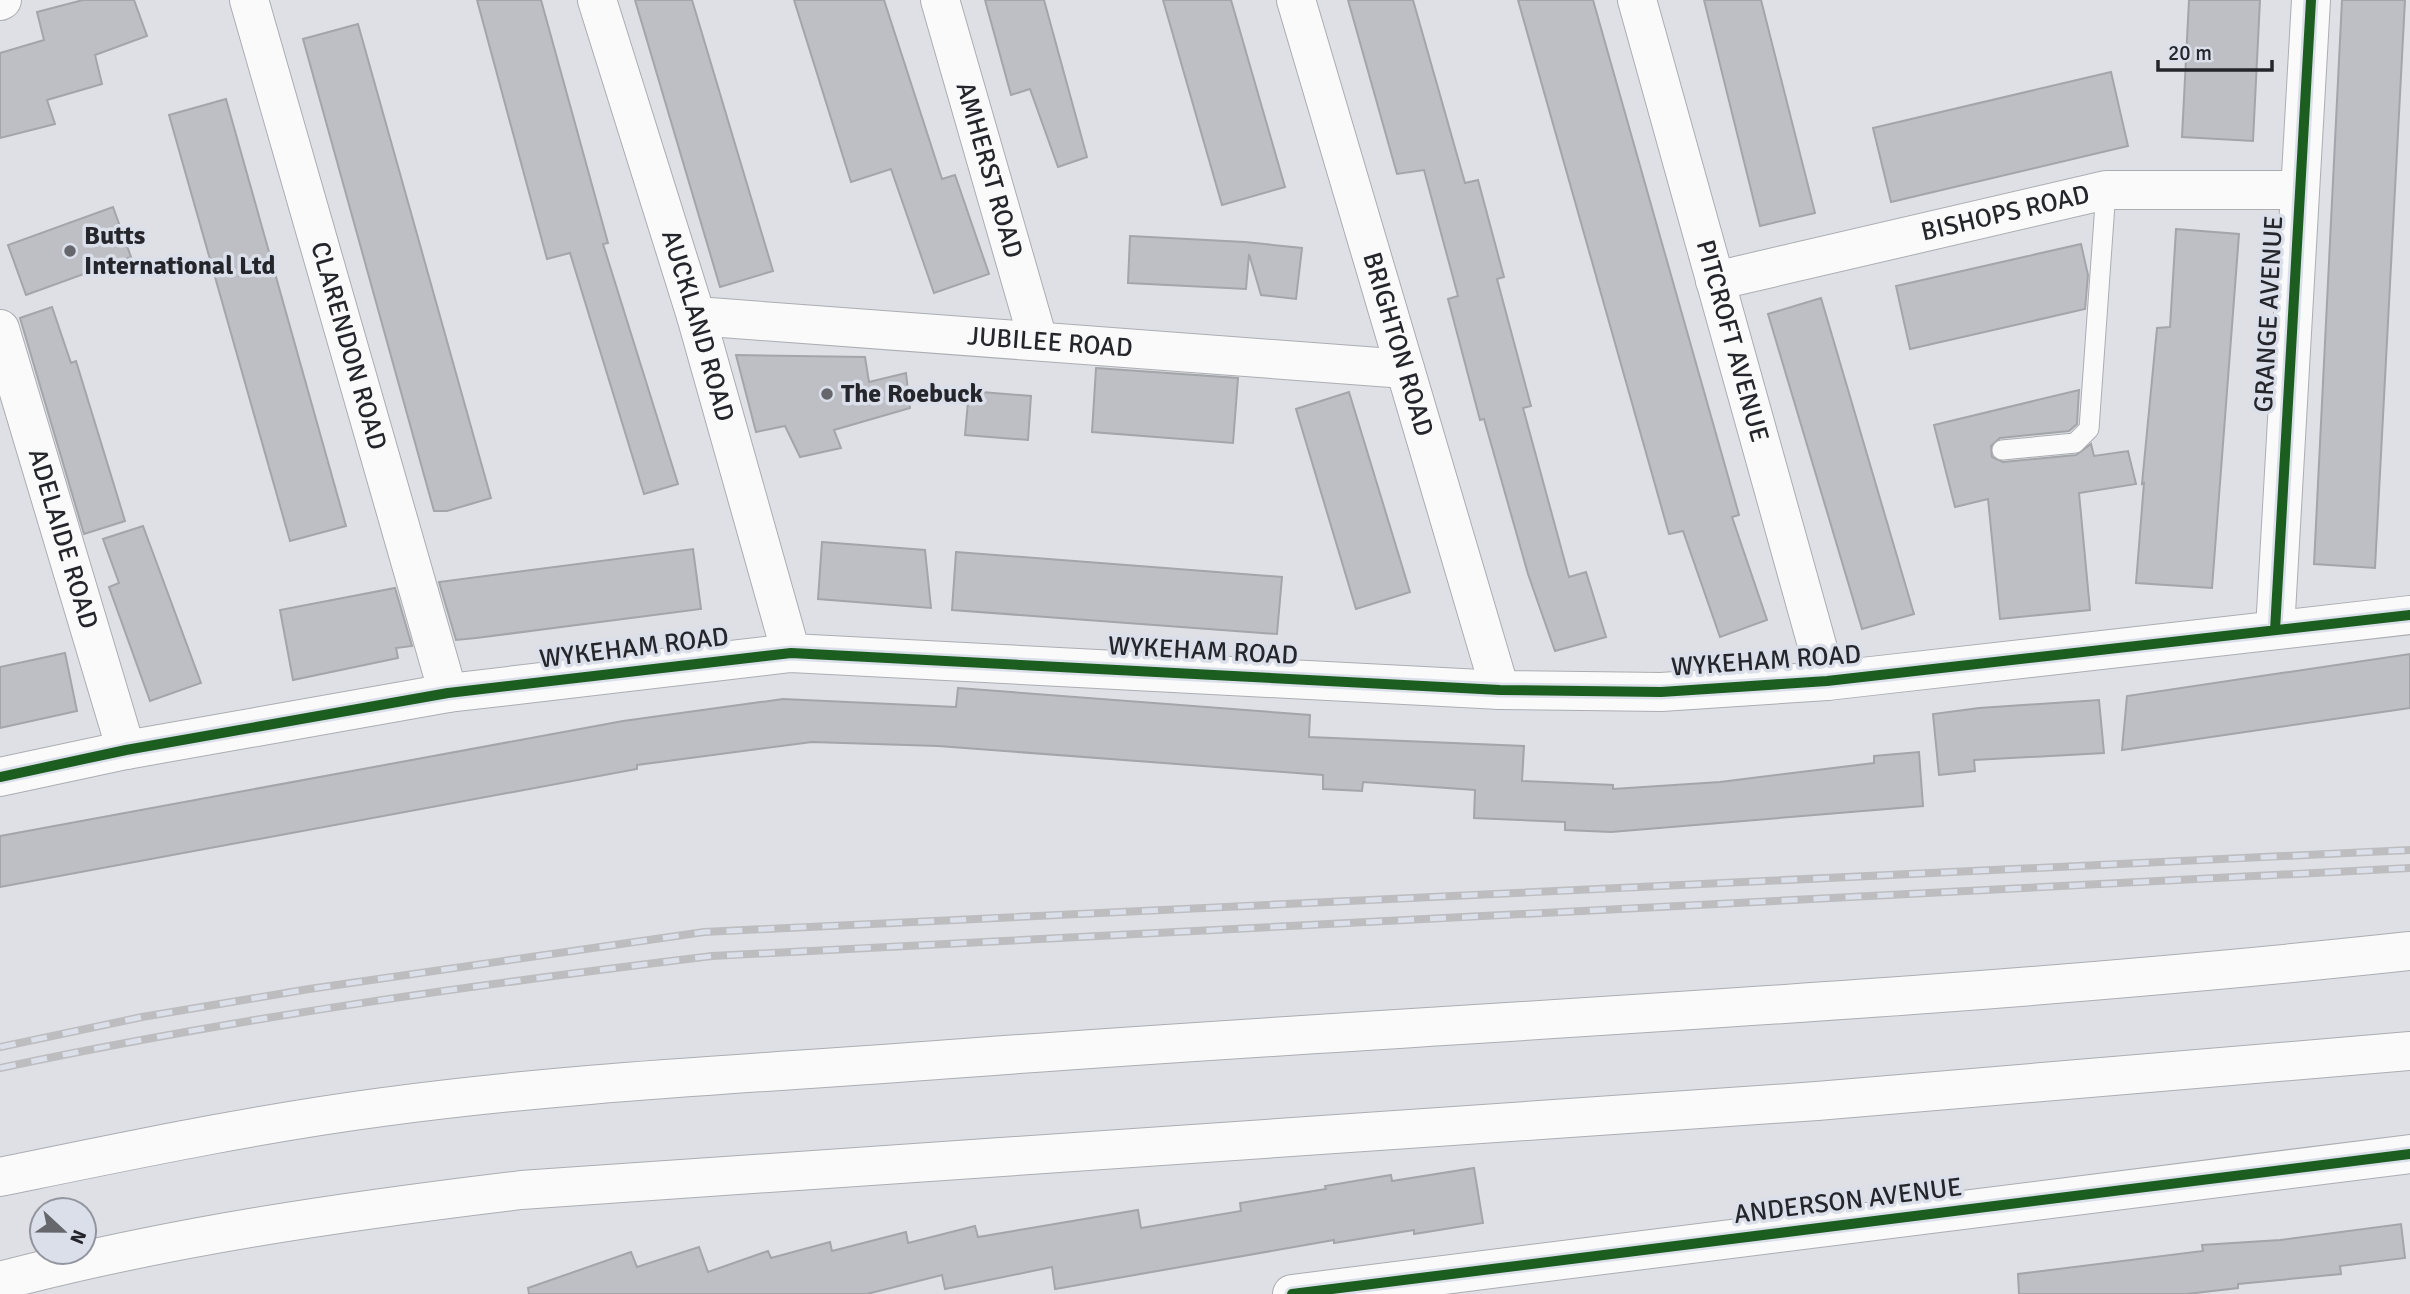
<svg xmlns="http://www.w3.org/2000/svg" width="2410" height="1294" font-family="Signika,sans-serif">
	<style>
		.building { fill: #bdbfc4; stroke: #a3a5a9; stroke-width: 2 }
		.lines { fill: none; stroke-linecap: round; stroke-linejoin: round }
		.lane-casing { stroke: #abadb1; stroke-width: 21 }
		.street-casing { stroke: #abadb1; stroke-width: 40 }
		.primary-casing { stroke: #abadb1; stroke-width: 40 }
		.lane { stroke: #fafafb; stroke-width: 19 }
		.street { stroke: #fafafb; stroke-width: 38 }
		.primary { stroke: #fafafb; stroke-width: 38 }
		.rail-casing { stroke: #bdbdbf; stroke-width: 8 }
		.rail { stroke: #dadfea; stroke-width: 5; stroke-dasharray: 16; stroke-linecap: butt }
		.cycleway-casing { stroke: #dadfea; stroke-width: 15 }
		.cycleway { stroke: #1b5e20; stroke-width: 10 }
		.poi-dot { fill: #66676c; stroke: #dadfea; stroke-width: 2.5 }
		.labels { text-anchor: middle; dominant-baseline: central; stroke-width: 7; stroke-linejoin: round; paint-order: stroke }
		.street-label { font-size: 26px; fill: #25262b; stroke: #dadfea }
		.poi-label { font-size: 26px; font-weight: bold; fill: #25262b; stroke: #dadfea; text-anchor: start }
	</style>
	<rect width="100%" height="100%" fill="#dee0e6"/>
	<path class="building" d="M83,0H134L147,36L95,55L102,84L47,100L55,124L0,138V53L44,40L37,12Z
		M477,0H541L608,243L603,244L678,484L644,494L570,253L547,259Z
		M635,0H692L773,271L720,287Z
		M794,0H884L942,179L955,175L989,274L934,293L891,169L851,182Z
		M985,0H1044L1087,157L1058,167L1030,89L1011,95Z
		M1163,0H1231L1285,187L1222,205Z
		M1348,0H1413L1465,183L1478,180L1504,277L1497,279L1531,406L1523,408L1569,577L1586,572L1606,637L1555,651L1528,574L1484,419L1480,420L1448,299L1458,296L1424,170L1397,174Z
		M1518,0H1593L1739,515L1732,517L1767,620L1720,637L1683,531L1669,534Z
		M1704,0H1761L1815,213L1760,226Z
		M2189,0H2260L2253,141L2182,137Z
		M2342,0H2405L2375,568L2314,564Z
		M358,24L491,498L447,511H434L303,39Z
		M2111,72L2128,146L1891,202L1873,128Z
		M226,99L346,526L290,541L169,115Z
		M113,207L131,257L26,295L8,245Z
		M2176,229L2239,234L2212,588L2136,583L2144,483L2142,484L2157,328L2170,327Z
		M1130,236L1245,242L1302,248L1296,299L1261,295L1249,254L1246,289L1128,283Z
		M2081,244L2088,275L2085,309L1910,349L1896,286Z
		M1821,298L1914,614L1862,629L1768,314Z
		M52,307L71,363L76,361L125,521L84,534L20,318Z
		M736,355L865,357L869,382L906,373L910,408L834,430L841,448L800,457L785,426L756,432Z
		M1096,368L1238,378L1233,443L1092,432Z
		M2079,390L2077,424L2069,431L2000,438L1991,446L1992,457L2003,462L2076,455L2091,444L2094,456L2128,451L2136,484L2079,493L2090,610L2000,619L1988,499L1955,507L1934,425Z
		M969,391L1031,396L1028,440L965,435Z
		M1349,392L1410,592L1356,609L1296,409Z
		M143,526L201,683L150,701L109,587L119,583L103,539Z
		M822,542L925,550L931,608L818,599Z
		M693,549L701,609L476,638L456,640L439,582Z
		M956,552L1282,577L1277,634L952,610Z
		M395,588L412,646L396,648L398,658L293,680L280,610Z
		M65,653L77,711L0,728V667Z
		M2410,654V708L2122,750L2127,696Z
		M958,688L1310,715L1309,737L1524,746L1522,781L1613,785V789L1720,782L1874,763V756L1919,752L1923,806L1611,832L1565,830V822L1474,818L1475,790L1363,782L1362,791L1323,789V775L938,746L812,742L637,765V769L0,887V836L623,721L783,699L956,707Z
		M2099,700L2104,753L1974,760L1975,771L1939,775L1933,714L1979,708Z
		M1474,1168L1483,1223L1414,1234V1230L1334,1243V1240L1055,1289L1052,1267L945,1289L942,1275L867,1294H529L528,1288L631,1252L637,1267L699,1247L708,1272L768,1251L771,1258L830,1242L832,1251L906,1232L908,1243L975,1226L978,1237L1138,1210L1141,1228L1241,1211L1240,1203L1326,1189L1325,1186L1391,1175L1392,1181Z
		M2401,1224L2405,1258L2340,1266L2341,1274L2238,1284V1288L2187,1294H2019L2018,1274L2203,1251L2202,1245L2280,1240Z"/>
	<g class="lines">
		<g class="lane-casing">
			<path id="lane" d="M2002,450L2075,443L2089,429L2106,190"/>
		</g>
		<g class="street-casing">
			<g id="street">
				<path id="s1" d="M249,0L448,693"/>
				<path id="s2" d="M597,0L696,316L791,653"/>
				<path id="s3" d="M940,0L1038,340"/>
				<path id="s4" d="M1296,0L1500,690"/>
				<path id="s5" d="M1637,0L1827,681"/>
				<path d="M0,1L2,0"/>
				<path id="s6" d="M1715,281L2106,190H2299"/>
				<path id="s7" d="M696,316L1405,369"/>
				<path id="s8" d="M0,329L126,750"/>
				<path d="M2275,630L2311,0"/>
				<path d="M0,777L126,750L448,693L791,653L1500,690L1661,692L1827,681L2410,615"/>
				<path d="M1292,1294L2410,1154"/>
			</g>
		</g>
		<g class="primary-casing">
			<path id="primary" d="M0,1177C127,1151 254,1124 383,1107C576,1081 771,1073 965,1058C1447,1022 1930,1003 2410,951
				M0,1281C171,1236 346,1211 521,1190L1817,1101L2410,1051"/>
		</g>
		<use href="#lane" class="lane"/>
		<use href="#street" class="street"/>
		<use href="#primary" class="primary"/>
		<g class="rail-casing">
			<path id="rail" d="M0,1047L142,1017L309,989L704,932L2410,850
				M0,1068C235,1018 473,985 712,956L2410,868"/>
		</g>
		<use href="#rail" class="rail"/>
		<g class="cycleway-casing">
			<path id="cycleway" d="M2275,630L2311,0
				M0,777L126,750L448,693L791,653L1500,690L1661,692L1827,681L2410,615
				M1292,1294L2410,1154"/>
		</g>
		<use href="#cycleway" class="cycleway"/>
	</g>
	<g class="poi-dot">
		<circle cx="70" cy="251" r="7"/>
		<circle cx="827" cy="394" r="7"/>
	</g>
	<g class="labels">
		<g class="street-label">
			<text stroke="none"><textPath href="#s3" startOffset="177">AMHERST ROAD</textPath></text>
			<text stroke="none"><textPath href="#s6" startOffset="298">BISHOPS ROAD</textPath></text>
			<text transform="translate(2269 314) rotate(-87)">GRANGE AVENUE</text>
			<text stroke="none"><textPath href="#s2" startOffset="341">AUCKLAND ROAD</textPath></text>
			<text stroke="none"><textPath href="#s7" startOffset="355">JUBILEE ROAD</textPath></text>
			<text stroke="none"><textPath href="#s5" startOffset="354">PITCROFT AVENUE</textPath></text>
			<text stroke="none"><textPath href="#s4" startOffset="359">BRIGHTON ROAD</textPath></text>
			<text stroke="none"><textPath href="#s1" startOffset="360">CLARENDON ROAD</textPath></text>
			<text stroke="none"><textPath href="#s8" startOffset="219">ADELAIDE ROAD</textPath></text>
			<text transform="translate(634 648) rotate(-7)">WYKEHAM ROAD</text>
			<text transform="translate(1203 651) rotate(3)">WYKEHAM ROAD</text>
			<text transform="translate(1766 661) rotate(-4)">WYKEHAM ROAD</text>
			<text transform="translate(1848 1201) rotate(-7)">ANDERSON AVENUE</text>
		</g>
		<g class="poi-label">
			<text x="84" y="236">Butts<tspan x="84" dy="30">International Ltd</tspan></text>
			<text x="841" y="394">The Roebuck</text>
		</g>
	</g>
	<g transform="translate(63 1231) rotate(112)"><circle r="33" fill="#dadfea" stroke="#92959e" stroke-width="2"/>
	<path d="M0-5L12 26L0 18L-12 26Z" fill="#66676c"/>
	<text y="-10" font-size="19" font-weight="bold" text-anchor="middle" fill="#25262b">N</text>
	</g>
	<path d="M2158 60v10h114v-10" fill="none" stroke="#25262b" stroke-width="3.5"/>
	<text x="2168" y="60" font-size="21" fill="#25262b" stroke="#dadfea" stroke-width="5" paint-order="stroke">20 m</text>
</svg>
